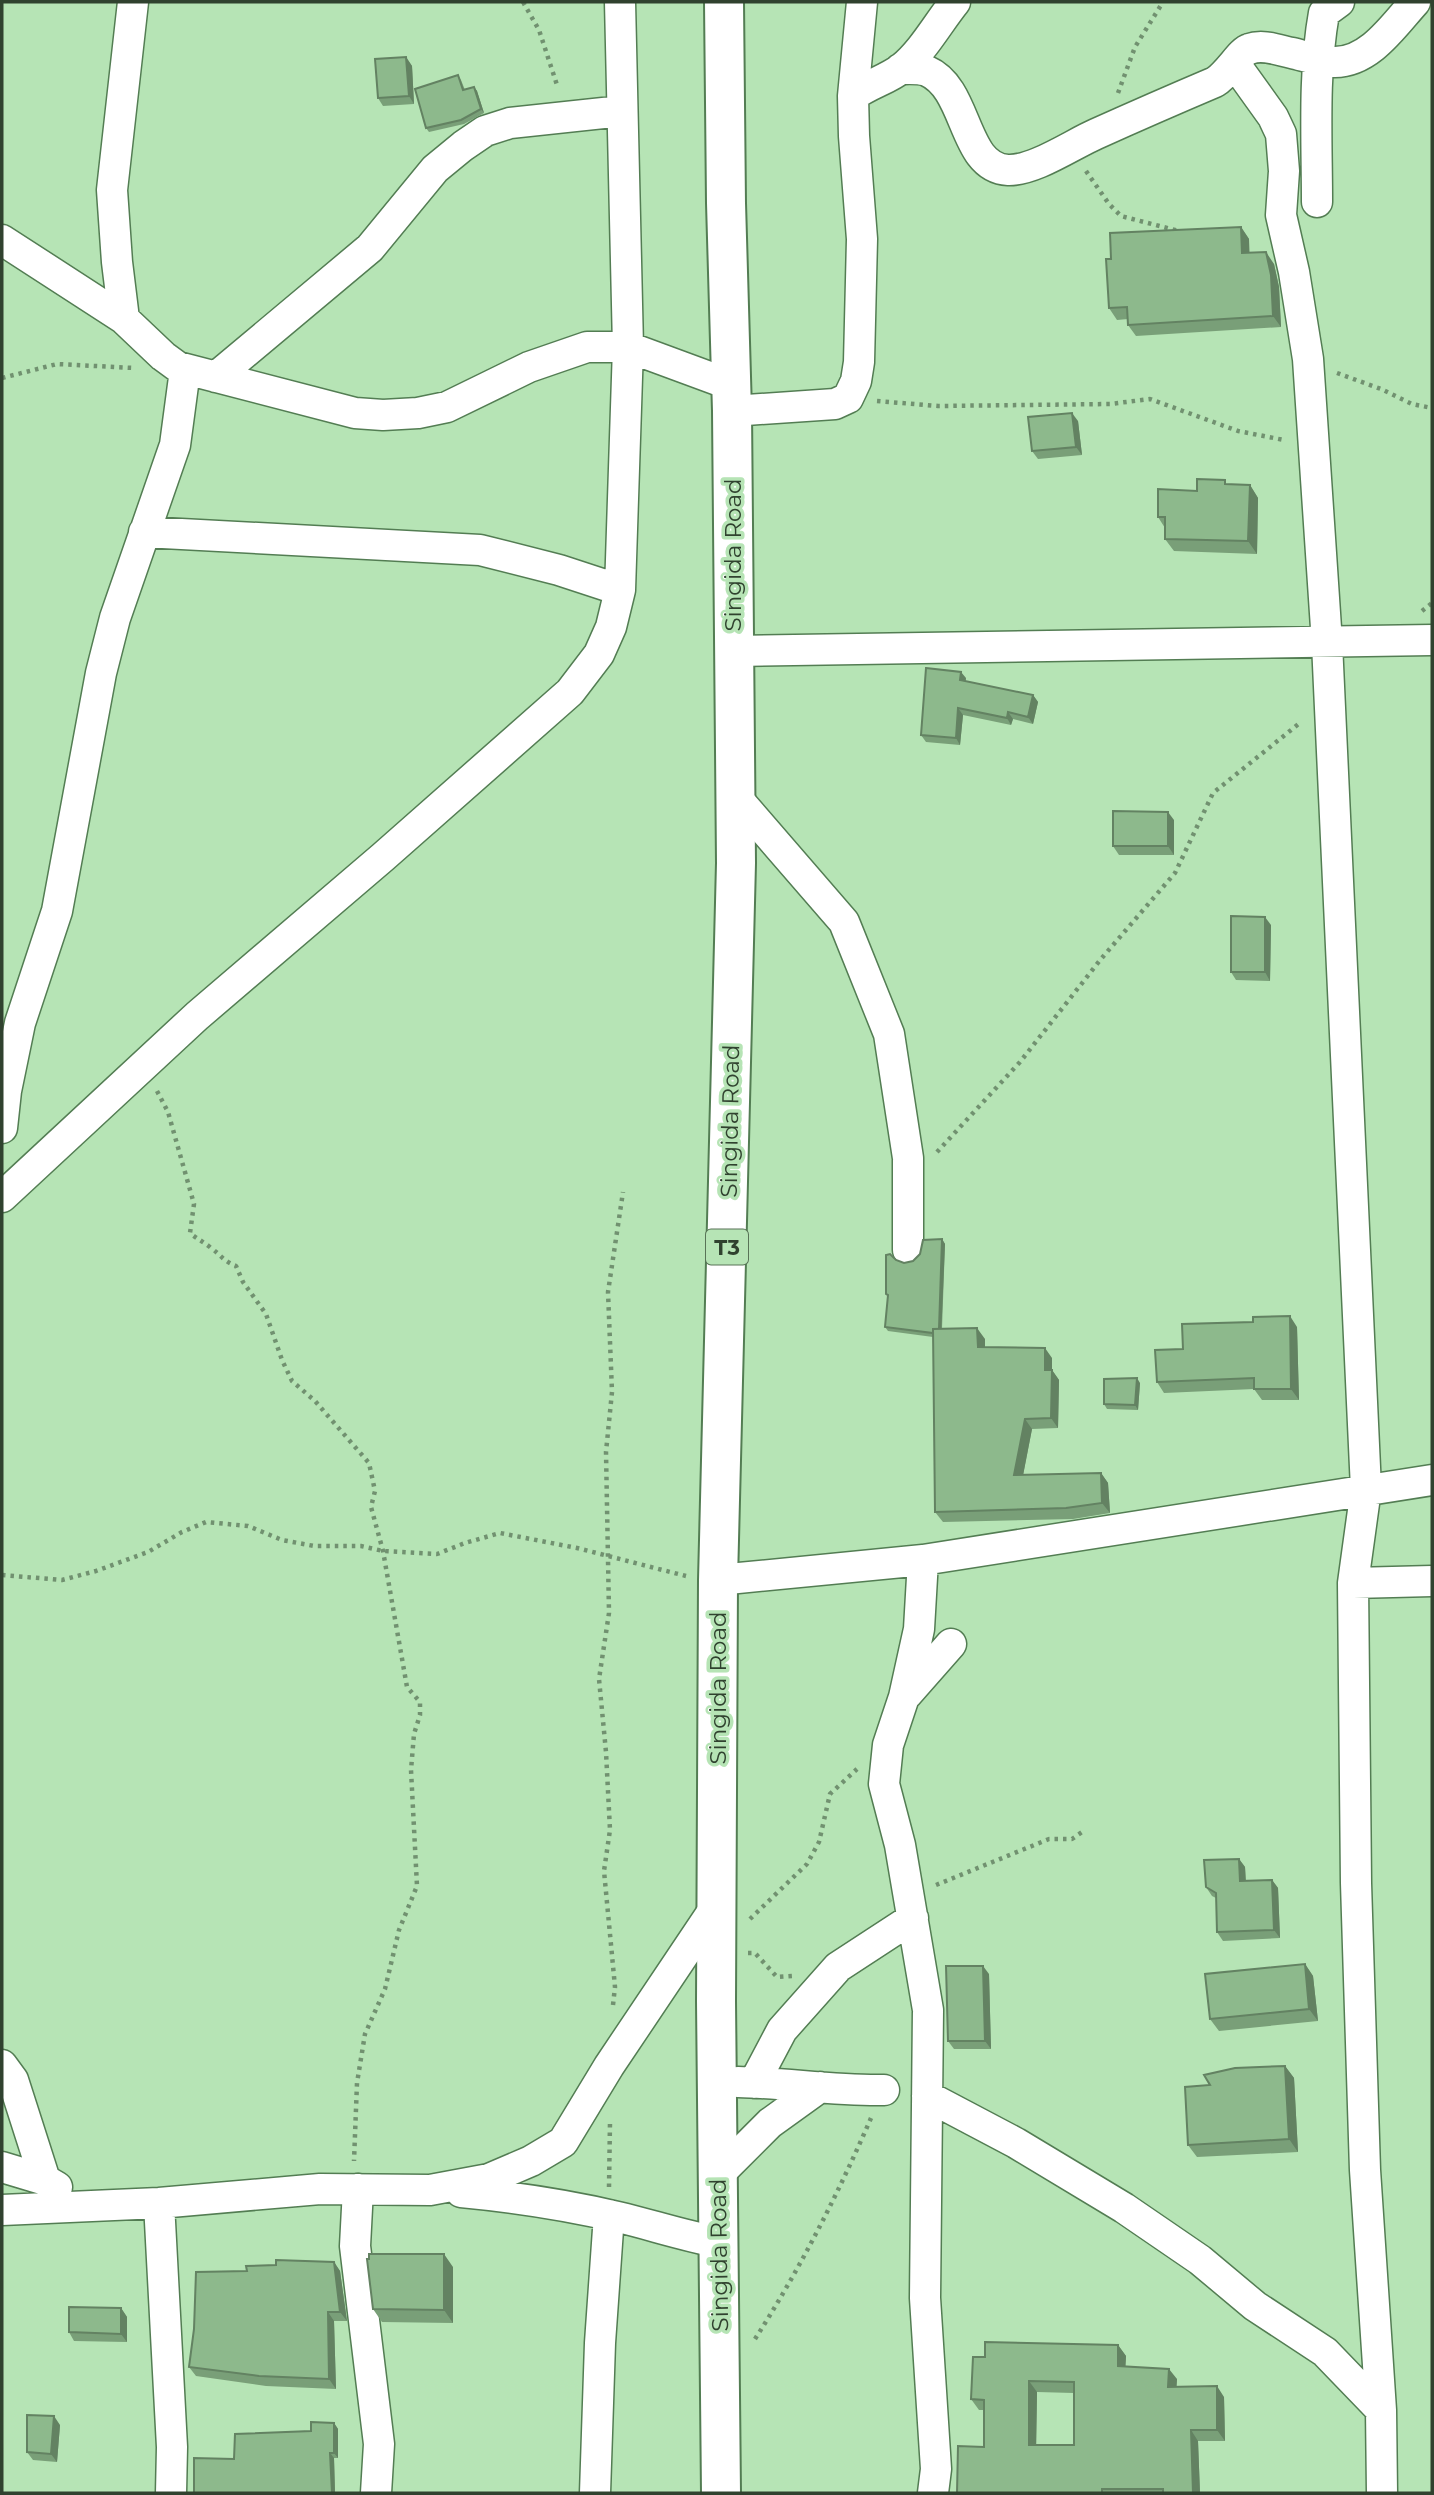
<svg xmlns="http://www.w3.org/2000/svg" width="1434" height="2495" font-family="Montserrat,sans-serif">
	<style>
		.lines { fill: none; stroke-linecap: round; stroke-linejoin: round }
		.street-casing { stroke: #537d53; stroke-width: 33 }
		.highway-casing { stroke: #537d53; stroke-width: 42 }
		.path { stroke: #719170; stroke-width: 4.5; stroke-dasharray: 3.5 5; stroke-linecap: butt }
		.street { stroke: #fff; stroke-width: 30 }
		.highway { stroke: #fff; stroke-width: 38 }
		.wall { fill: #799f78; fill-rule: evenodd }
		.shaded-wall { fill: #638262 }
		.building { fill: #8db98c; stroke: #638262; stroke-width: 2; fill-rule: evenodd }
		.labels { text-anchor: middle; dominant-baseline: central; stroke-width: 7; stroke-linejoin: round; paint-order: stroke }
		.shield { fill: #b6e4b5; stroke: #587357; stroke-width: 2 }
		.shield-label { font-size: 21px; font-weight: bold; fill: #30422f }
		.street-label { font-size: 23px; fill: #30422f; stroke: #b6e4b5 }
	</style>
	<rect width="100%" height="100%" fill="#b6e4b5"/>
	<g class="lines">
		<g class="street-casing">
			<path id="street" d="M1235,64L1273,117L1281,134L1284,171L1281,215L1294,272L1308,359L1327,643L1366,1489L1353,1583L1356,1883L1365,2170L1381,2410L1382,2493
				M900,69C909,69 919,68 927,71C969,89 962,168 1008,170C1034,171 1073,144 1096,134C1136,116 1175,99 1215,82C1228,74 1241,51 1249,49C1263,44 1278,50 1292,53C1305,56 1321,62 1335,62C1370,62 1394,25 1415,2
				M853,96C868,84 887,80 902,68C923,51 938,23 955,2
				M1317,202C1317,140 1313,74 1324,13L1339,2
				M2,240L124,319L163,356L178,367L355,413L383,415L418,413L447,407L529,367L587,347H628L731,385
				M124,319L117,262L112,190L133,2
				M216,377L370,248L435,169L463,146L485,131L510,123L622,111
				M732,411L835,404L848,398L856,381L859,362L862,239L854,136L853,96L862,2
				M144,532L480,550L559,570L620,590
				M734,651L1432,640
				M735,796L844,922L889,1034L908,1158V1250
				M2,1128L6,1091L20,1023L57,911L101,673L115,618L175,445L185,370
				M2,1197L197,1016L383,857L570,692L599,654L611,627L620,590L628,347L620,2
				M923,1560L919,1629L904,1697L888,1745L884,1784L900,1845L928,2010L925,2298L936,2469L933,2493
				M718,1580L923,1560L1432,1480
				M1353,1583L1432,1581
				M907,1694L951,1644
				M2,2065L13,2080L45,2180
				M738,2082C787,2083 835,2091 884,2090
				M754,2083L782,2030L838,1967L913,1918
				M927,2096L1016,2143L1124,2208L1200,2260L1255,2306L1325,2352L1381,2410
				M2,2167L45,2180L57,2187
				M718,2175L770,2123L820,2087
				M358,2189L355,2246L379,2444L376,2493
				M461,2192C514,2197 567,2205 618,2217C652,2225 684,2236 718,2242
				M159,2203L172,2447L171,2493
				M2,2210L159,2203L320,2189L430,2190L489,2179L531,2161L563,2142L609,2066L717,1905
				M595,2493L600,2343L609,2215"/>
		</g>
		<g class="highway-casing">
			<path id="highway" d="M721,2493L716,2001L718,1580L736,863L732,411L726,203L724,2"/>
		</g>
		<path class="path" d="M523,2L539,30L558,88
			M1118,93L1135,47L1163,2
			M1086,171L1109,204L1121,216L1179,231
			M1337,373L1381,389L1412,404L1432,408
			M2,378L57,364L134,368
			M877,401L938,406L1110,404L1150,399L1238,431L1284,440
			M1422,611L1432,603
			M157,1091L168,1112L194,1204L190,1233C197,1239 204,1242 211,1248C221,1255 223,1261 236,1266L243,1282L266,1314L282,1360L292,1381L315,1401L369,1463L375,1491L371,1507L383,1551L407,1687L420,1702V1715L414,1734L411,1770L417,1886L399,1930L385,1989L365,2034L357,2083L354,2161
			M937,1152L1020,1062L1101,959L1175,873L1213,793L1301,722
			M2,1575L62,1580L96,1571L148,1552L182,1532L206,1522L248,1526L282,1540L314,1546H361L383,1551L437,1554L465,1543L500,1533L577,1548L686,1576
			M936,1885L1049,1839H1072L1085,1830
			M750,1919L807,1864L819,1842L830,1794L857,1769
			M748,1953H755L777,1977L792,1976
			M613,2005L615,1987L604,1871L610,1830L606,1752L599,1679L609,1613L606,1452L612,1392L608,1292L623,1192
			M609,2187L610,2122
			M755,2339C800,2269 838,2194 871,2118"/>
		<use href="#street" class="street"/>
		<use href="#highway" class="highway"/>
	</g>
	<path class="wall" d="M406,57L412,66L414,104L383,106L378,98Z
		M458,75L461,80L465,90L474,87L477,91L484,113L464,124L429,132L426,128Z
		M1241,227L1249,239V253L1274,264L1279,287L1281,327L1136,336L1128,325V319L1117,320L1109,308L1111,259Z
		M1078,421L1082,455L1038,459L1032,451Z
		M1228,484L1250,485L1258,498L1257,554L1174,551L1165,539V528L1158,517L1197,491Z
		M966,678L965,681L1033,695L1038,702L1033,724L1013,719L1011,725L963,715L960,745L926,742L921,735Z
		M1174,820V855H1119L1113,846Z
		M1271,925L1270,981L1236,980L1231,972Z
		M942,1239L945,1244L942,1329L985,1339V1347L1052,1358V1370L1059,1380L1058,1428L1032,1429L1023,1475L1101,1473L1108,1483L1110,1513L1073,1519L943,1522L935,1512L933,1337L888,1331L885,1327L888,1297L886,1294L896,1260L904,1263L913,1261Z
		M1297,1327L1299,1400H1262L1254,1389L1164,1393L1157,1382L1183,1349Z
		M1140,1383L1138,1410L1107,1409L1104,1404Z
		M1239,1859L1245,1867L1246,1881L1272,1880L1278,1888L1280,1938L1223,1941L1217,1932L1216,1898L1212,1896L1206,1887Z
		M1305,1964L1313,1976L1318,2021L1219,2031L1210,2019Z
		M989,1974L991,2049H954L948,2041Z
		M1285,2066L1294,2078L1298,2152L1197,2157L1188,2145Z
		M334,2262L340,2271L347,2321H334L336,2389L266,2386L196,2376L189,2367L247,2271L276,2265Z
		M453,2267V2323L382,2322L373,2309Z
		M121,2308L127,2317V2342L74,2341L69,2332Z
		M1118,2345L1126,2356L1125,2367L1177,2379L1176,2387L1224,2397L1225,2441H1198L1200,2493H957L984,2447V2410H979L971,2399L985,2357ZM1037,2392L1074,2393V2445H1036Z
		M334,2423L338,2429V2458H334L335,2493L234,2459Z
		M60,2425L57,2462L33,2460L27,2452Z"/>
	<path class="shaded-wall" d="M406,57L412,66L414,104L409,96Z
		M474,87L477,91L484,113L481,109Z
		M1241,227L1249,239L1250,265L1242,253Z
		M1266,252L1274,264L1279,287L1281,327L1273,316Z
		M1072,413L1078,421L1082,455L1076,447Z
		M1250,485L1258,498L1257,554L1248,541Z
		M961,672L966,678L965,687L960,680Z
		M1033,695L1038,702L1033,724L1028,717Z
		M958,708L963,715L960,745L956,738Z
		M1008,712L1013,719L1011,725L1007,718Z
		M1168,812L1174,820V855L1168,846Z
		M1265,917L1271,925L1270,981L1265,972Z
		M942,1239L945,1244L941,1338L938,1334Z
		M1290,1316L1297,1327L1299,1400L1291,1389Z
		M977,1328L985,1339V1357L978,1347Z
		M1045,1348L1052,1358V1370L1059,1380L1058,1428L1051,1418L1045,1370Z
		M1137,1378L1140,1383L1138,1410L1135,1405Z
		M1025,1419L1032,1429L1021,1486L1014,1475Z
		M1101,1473L1108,1483L1110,1513L1102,1503Z
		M1239,1859L1245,1867L1246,1889L1240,1881Z
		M1272,1880L1278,1888L1280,1938L1274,1930Z
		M1305,1964L1313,1976L1318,2021L1309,2009Z
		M983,1966L989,1974L991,2049L985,2041Z
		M1285,2066L1294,2078L1298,2152L1289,2139Z
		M444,2254L453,2267V2323L444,2310Z
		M334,2262L340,2271L347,2321L340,2312Z
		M121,2308L127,2317V2342L121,2334Z
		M328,2312L334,2321L336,2389L329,2379Z
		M1118,2345L1126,2356L1125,2377L1118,2366Z
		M1169,2369L1177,2379L1176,2398L1168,2387Z
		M1029,2381L1037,2392L1036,2456L1029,2445Z
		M1217,2386L1224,2397L1225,2441L1217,2430Z
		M54,2416L60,2425L57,2462L51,2454Z
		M334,2423L338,2429V2458L334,2453Z
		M1191,2430L1198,2441L1200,2493H1193Z
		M330,2453L334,2458L335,2493H332Z"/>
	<path class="building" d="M406,57L409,96L378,98L375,59Z
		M458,75L463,90L474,87L481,109L461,120L426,128L415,89Z
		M1241,227L1242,253L1266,252L1271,275L1273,316L1128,325L1127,307L1109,308L1106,259H1111L1110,233Z
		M1072,413L1076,447L1032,451L1028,417Z
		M1197,479L1225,480V484L1250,485L1248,541L1165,539V517H1158V489L1197,491Z
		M926,668L961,672L960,680L1033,695L1028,717L1008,712L1007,718L958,708L956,738L921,735Z
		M1113,811L1168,812V846H1113Z
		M1231,916L1265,917V972H1231Z
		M942,1239L939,1329H933V1333L885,1327L888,1295L886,1294V1255L890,1254L896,1260L904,1263L913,1261L920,1254L923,1240Z
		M1290,1316L1291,1389H1254V1378L1157,1382L1155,1350L1183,1349L1182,1324L1253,1322V1317Z
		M977,1328L978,1347L1045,1348V1370H1052L1051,1418L1025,1419L1014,1475L1101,1473L1102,1503L1066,1508L935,1512L933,1329Z
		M1137,1378L1135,1405L1104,1404V1379Z
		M1239,1859L1240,1881L1272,1880L1274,1930L1217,1932L1216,1893L1206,1887L1204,1860Z
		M1305,1964L1309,2009L1210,2019L1205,1974Z
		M946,1966H983L985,2041H948Z
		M1285,2066L1289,2139L1188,2145L1185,2087L1210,2085L1204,2075L1235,2068Z
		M369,2254H444V2310L373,2309L367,2259H369Z
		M276,2260L334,2262L340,2312H328L329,2379L259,2376L189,2367L194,2329L196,2272L247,2271L246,2266L276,2265Z
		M69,2307L121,2308V2334L69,2332Z
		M985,2342L1118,2345V2366L1169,2369L1168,2387L1217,2386V2430H1191L1193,2493H1163V2489H1102V2493H957L958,2446L984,2447V2400L971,2399L973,2357H985ZM1029,2381L1074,2382V2445H1029Z
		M27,2415L54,2416L51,2454L27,2452Z
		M311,2422L334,2423V2453H330L332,2493H194V2458L234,2459L235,2434L311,2431Z"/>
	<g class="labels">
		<rect class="shield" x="706" y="1229.5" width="42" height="35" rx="5"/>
		<g class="shield-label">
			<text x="727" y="1247">T3</text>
		</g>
		<g class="street-label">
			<text transform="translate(733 555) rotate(-90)">Singida Road</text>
			<text transform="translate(730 1121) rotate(-89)">Singida Road</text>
			<text transform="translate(718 1688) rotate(-90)">Singida Road</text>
			<text transform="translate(719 2255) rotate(-91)">Singida Road</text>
		</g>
	</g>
	<rect width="1434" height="2495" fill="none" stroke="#30422f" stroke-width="7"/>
</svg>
